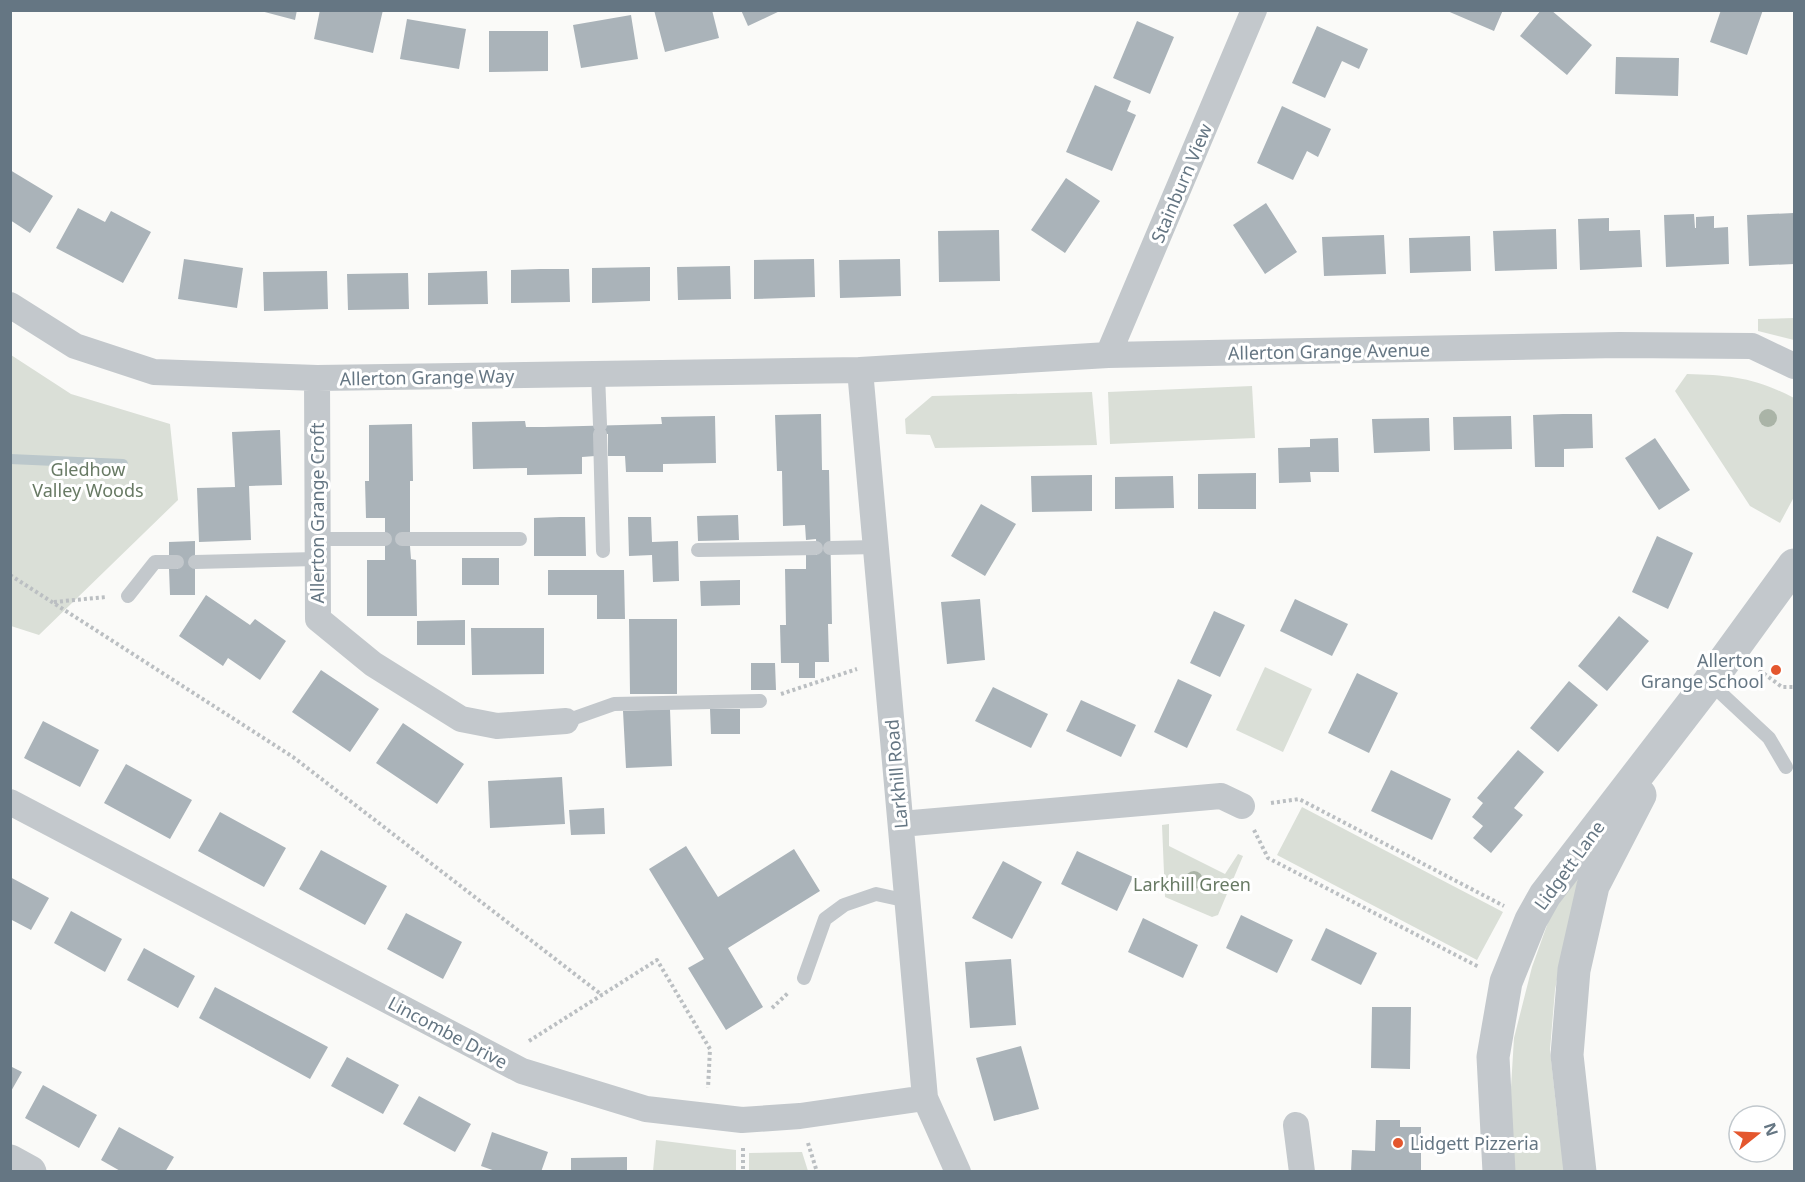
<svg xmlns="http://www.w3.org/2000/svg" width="1805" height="1182" font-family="'Noto Sans',sans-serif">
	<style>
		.green { fill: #dadfd7 }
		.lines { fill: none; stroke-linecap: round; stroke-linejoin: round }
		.stream { stroke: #bbc7cb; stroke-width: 10 }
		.building { fill: #aab3b9 }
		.path { stroke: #bbbfc2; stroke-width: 4; stroke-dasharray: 3 3; stroke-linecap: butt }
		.service { stroke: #c3c8cc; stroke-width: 14 }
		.minor { stroke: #c3c8cc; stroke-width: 26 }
		.tertiary { stroke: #c3c8cc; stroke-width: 33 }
		.tree { fill: #aab4a7 }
		.poi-dot { fill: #e4572e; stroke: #fff; stroke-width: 2 }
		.labels { text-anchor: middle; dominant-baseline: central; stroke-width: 6; stroke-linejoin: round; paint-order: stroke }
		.street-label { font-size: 18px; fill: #657683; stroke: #fff }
		.park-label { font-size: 18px; fill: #687a64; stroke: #fff }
		.poi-label { font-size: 18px; fill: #657683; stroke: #fff; text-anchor: end }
	</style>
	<rect width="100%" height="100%" fill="#fafaf8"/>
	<path class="green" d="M1794,318V340L1758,331V319Z
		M11,355L71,394L170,424L178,500L39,635L11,626Z
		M1687,374C1730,375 1756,378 1794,398V497L1780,523L1750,506L1675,391Z
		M1252,386L1255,438L1110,444L1108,392Z
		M1092,392L1097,445L935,448L930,435L906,434L905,419L932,396Z
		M1265,667L1312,689L1283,752L1236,730Z
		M1302,807L1503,912L1477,960L1277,855Z
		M1169,824V846L1225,874L1238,854L1243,856L1218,915L1212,917L1165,897L1162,825Z
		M1576,873L1581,878L1563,948L1555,990L1550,1050L1557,1114L1567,1171L1515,1172L1509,1120L1514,1038L1532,967L1551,914Z
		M656,1140L736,1150V1171H653Z
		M802,1152L808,1171H749V1153Z"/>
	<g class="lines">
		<path class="stream" d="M10,459L123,464"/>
	</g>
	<path class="building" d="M257,10H297L295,20Z
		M320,10H383L373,53L314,39Z
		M654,10H712L719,38L665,52Z
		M741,10H782L748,26Z
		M1445,10H1503L1494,31Z
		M1541,10H1551L1592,45L1567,75L1520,36Z
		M1721,10H1763L1747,55L1710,42Z
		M631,15L638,59L581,68L573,25Z
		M407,19L466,29L459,69L400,59Z
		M1137,21L1174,37L1150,94L1113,78Z
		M1317,26L1368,49L1359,69L1342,61L1325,98L1292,83Z
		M489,31H548V71L489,72Z
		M1616,57L1679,58L1678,96L1615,94Z
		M1095,85L1131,101L1127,111L1136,115L1112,171L1066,152Z
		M1282,106L1331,129L1318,157L1307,151L1293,180L1257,163Z
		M10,170L53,196L30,233L10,220Z
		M1066,178L1100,201L1065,253L1031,230Z
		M1266,203L1297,252L1265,274L1233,225Z
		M78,208L105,222L111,211L151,232L123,283L56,248Z
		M1794,213V264L1749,266L1747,215Z
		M1694,214L1695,228H1696V217L1714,216V228L1728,227L1729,264L1666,267L1664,215Z
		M1609,218V231L1640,230L1642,267L1580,270L1578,219Z
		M1556,229L1557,269L1495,271L1493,231Z
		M999,230L1000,281L939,282L938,231Z
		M1384,235L1386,274L1324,276L1322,237Z
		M1470,236L1471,271L1410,273L1409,238Z
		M184,259L243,268L237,308L178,299Z
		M814,259L815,297L754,299V260Z
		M900,259L901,296L840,298L839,260Z
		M730,266L731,299L678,300L677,267Z
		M650,267V301L592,303V268Z
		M540,269H569L570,302L511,303V270Z
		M327,271L328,309L264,311L263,272Z
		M487,271L488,304L428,305V273Z
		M408,273L409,309L348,310L347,274Z
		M821,414L822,470H829L832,624H828L829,662H815V678H799V663H781L780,625H786L785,569H806V555H817L816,539L806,540L805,525L783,526L782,471H777L775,415Z
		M1563,414H1592L1593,448L1564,449V467H1535L1533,415Z
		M715,416L716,463L663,464V472H626L625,456H608V434H594L595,456L582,457V474L527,475V468L473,469L472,422L525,421L526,427H544L662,424L661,417Z
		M1511,416L1512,449L1454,450L1453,417Z
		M1429,418L1430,451L1374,453L1372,419Z
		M412,424L413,481H410V532H402V546H410L411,559L416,560L417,616H367V560H385V518H366L365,481H369V425Z
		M280,430L282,485L249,486L251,540L199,542L197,488L235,487L232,432Z
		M1338,438L1339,472H1310L1311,482L1279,483L1278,448L1310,447V439Z
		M1655,438L1690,490L1659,510L1625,458Z
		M1256,473V509H1198V474Z
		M1092,475V511L1032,512L1031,476Z
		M1173,476L1174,508L1115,509V477Z
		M981,504L1016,524L985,576L951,556Z
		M738,515L739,540L698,541L697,516Z
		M560,517H585L586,556H534V518Z
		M628,517H651L652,542L678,541L679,581L653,582L652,555L629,556Z
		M1657,536L1693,553L1668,609L1632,592Z
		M195,541V595H170L169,569H178L177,555H169V542Z
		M462,558H499V585H462Z
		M548,570H624L625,619H597V595H548Z
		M740,580V605L701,606L700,581Z
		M206,595L250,625L255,619L286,641L260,680L228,658L223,666L179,636Z
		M980,599L985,660L947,664L941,602Z
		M1295,599L1348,624L1332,656L1280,631Z
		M1214,611L1245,625L1220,677L1190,663Z
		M1619,616L1649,641L1607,691L1578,666Z
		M629,619H677V694H630Z
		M465,620V645H417V621Z
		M471,628H544V674L472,675Z
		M751,663H775L776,690H751Z
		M321,670L379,709L350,752L292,712Z
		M1357,673L1398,693L1369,753L1328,733Z
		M1178,679L1212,695L1187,748L1154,732Z
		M1569,681L1598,705L1558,752L1530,728Z
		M993,687L1048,714L1031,748L975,721Z
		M1081,700L1136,725L1121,757L1066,731Z
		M670,709L672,766L626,768L623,711Z
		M710,709H740V734H711Z
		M43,721L99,750L80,787L24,758Z
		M403,723L464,764L437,804L376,763Z
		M1518,750L1544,772L1514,808L1523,815L1491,853L1473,838L1483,826L1472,817L1483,803L1477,798Z
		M126,764L192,800L170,839L104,803Z
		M1391,770L1451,799L1432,840L1371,811Z
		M562,777L565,824L490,828L488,781Z
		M604,808L605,834L571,835L569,810Z
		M220,812L286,848L264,887L198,851Z
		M686,846L718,897L794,849L820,891L728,948L763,1007L726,1030L688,968L704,959L649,869Z
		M321,850L387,886L365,925L299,889Z
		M1077,851L1133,877L1117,911L1061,884Z
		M1003,861L1042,882L1012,939L972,918Z
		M10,877L49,898L31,930L10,919Z
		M71,911L122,939L105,972L54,943Z
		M406,913L462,942L443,979L387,949Z
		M1241,915L1293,940L1277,973L1226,948Z
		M1143,918L1198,945L1183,978L1128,952Z
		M1326,928L1377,953L1361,985L1311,960Z
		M144,948L195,976L178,1008L127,980Z
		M1011,959L1016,1025L970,1028L965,962Z
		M215,987L328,1047L310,1079L199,1018Z
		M1372,1007H1411L1410,1069L1371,1068Z
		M1021,1046L1039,1109L994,1121L976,1058Z
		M347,1057L399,1085L383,1114L331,1086Z
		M10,1066L22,1072L10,1093Z
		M43,1085L97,1115L79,1148L25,1118Z
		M419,1096L471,1124L455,1152L403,1124Z
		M1376,1120H1400V1127H1421V1172H1351L1352,1150L1375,1151Z
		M119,1127L174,1157L165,1172H122L101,1160Z
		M492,1132L548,1152L541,1172H498L481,1166Z
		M627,1157V1172H571V1158Z"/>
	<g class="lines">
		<path class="path" d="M10,575L293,757L602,995
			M54,602L106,597
			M1759,670L1782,687H1794
			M781,694L857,669
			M1271,803L1299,799L1504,906
			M1254,830L1268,858L1479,967
			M772,1008L788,993
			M529,1041L657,960L710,1049L708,1088
			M808,1143L817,1172
			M743,1148V1172"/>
		<path class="service" d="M598,374L600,425
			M600,434L603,551
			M317,539H385
			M402,539H520
			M830,548L876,547
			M698,550L816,548
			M195,562L316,559
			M128,596L155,562H177
			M1709,682L1769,738L1786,767
			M566,721L614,704L760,701
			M804,978L825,919L844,905L876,894L908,901"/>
		<path class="minor" d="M10,305L75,346L154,372L317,378L860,370L1108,355L1619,345L1752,346L1794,366
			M1108,355L1254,10
			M860,370L925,1098L958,1172
			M317,378L318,619L373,664L461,719L497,726L566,721
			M10,802L522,1071L646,1109L742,1120L800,1116L925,1098
			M901,824L1221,796L1242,806
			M1296,1125L1302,1172"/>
		<path class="tertiary" d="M10,1161L30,1172
			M1499,1172L1493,1057L1506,982L1531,920L1545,895L1709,682L1794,565
			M1580,1172L1567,1055L1574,970L1593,886L1640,795"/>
	</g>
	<g class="tree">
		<circle cx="1768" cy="418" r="9"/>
		<circle cx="1194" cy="880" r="9"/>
	</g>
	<g class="poi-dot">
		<circle cx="1776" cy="670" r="6"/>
		<circle cx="1398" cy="1143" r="6"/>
	</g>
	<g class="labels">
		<g class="street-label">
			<text transform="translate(1181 183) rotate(-67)">Stainburn View</text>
			<text transform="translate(1329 351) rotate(-1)">Allerton Grange Avenue</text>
			<text transform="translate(427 377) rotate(-1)">Allerton Grange Way</text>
			<text transform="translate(317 513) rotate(-90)">Allerton Grange Croft</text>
			<text transform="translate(896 774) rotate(-95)">Larkhill Road</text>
			<text transform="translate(1569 865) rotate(-54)">Lidgett Lane</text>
			<text transform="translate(448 1032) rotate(28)">Lincombe Drive</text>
		</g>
		<g class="park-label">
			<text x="88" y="469">Gledhow<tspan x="88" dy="21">Valley Woods</tspan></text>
			<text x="1192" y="884">Larkhill Green</text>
		</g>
		<g class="poi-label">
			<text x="1764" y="660">Allerton<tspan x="1764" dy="21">Grange School</tspan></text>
			<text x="1410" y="1143" text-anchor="start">Lidgett Pizzeria</text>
		</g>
	</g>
	<rect width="1805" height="1182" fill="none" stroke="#657683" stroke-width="24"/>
	<g transform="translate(1757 1134) rotate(72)"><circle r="28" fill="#ffffff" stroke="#c1c8cd" stroke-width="1.5"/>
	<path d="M0-4.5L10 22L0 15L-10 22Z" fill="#e4572e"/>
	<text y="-9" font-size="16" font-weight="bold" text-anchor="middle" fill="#657683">N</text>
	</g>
</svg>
